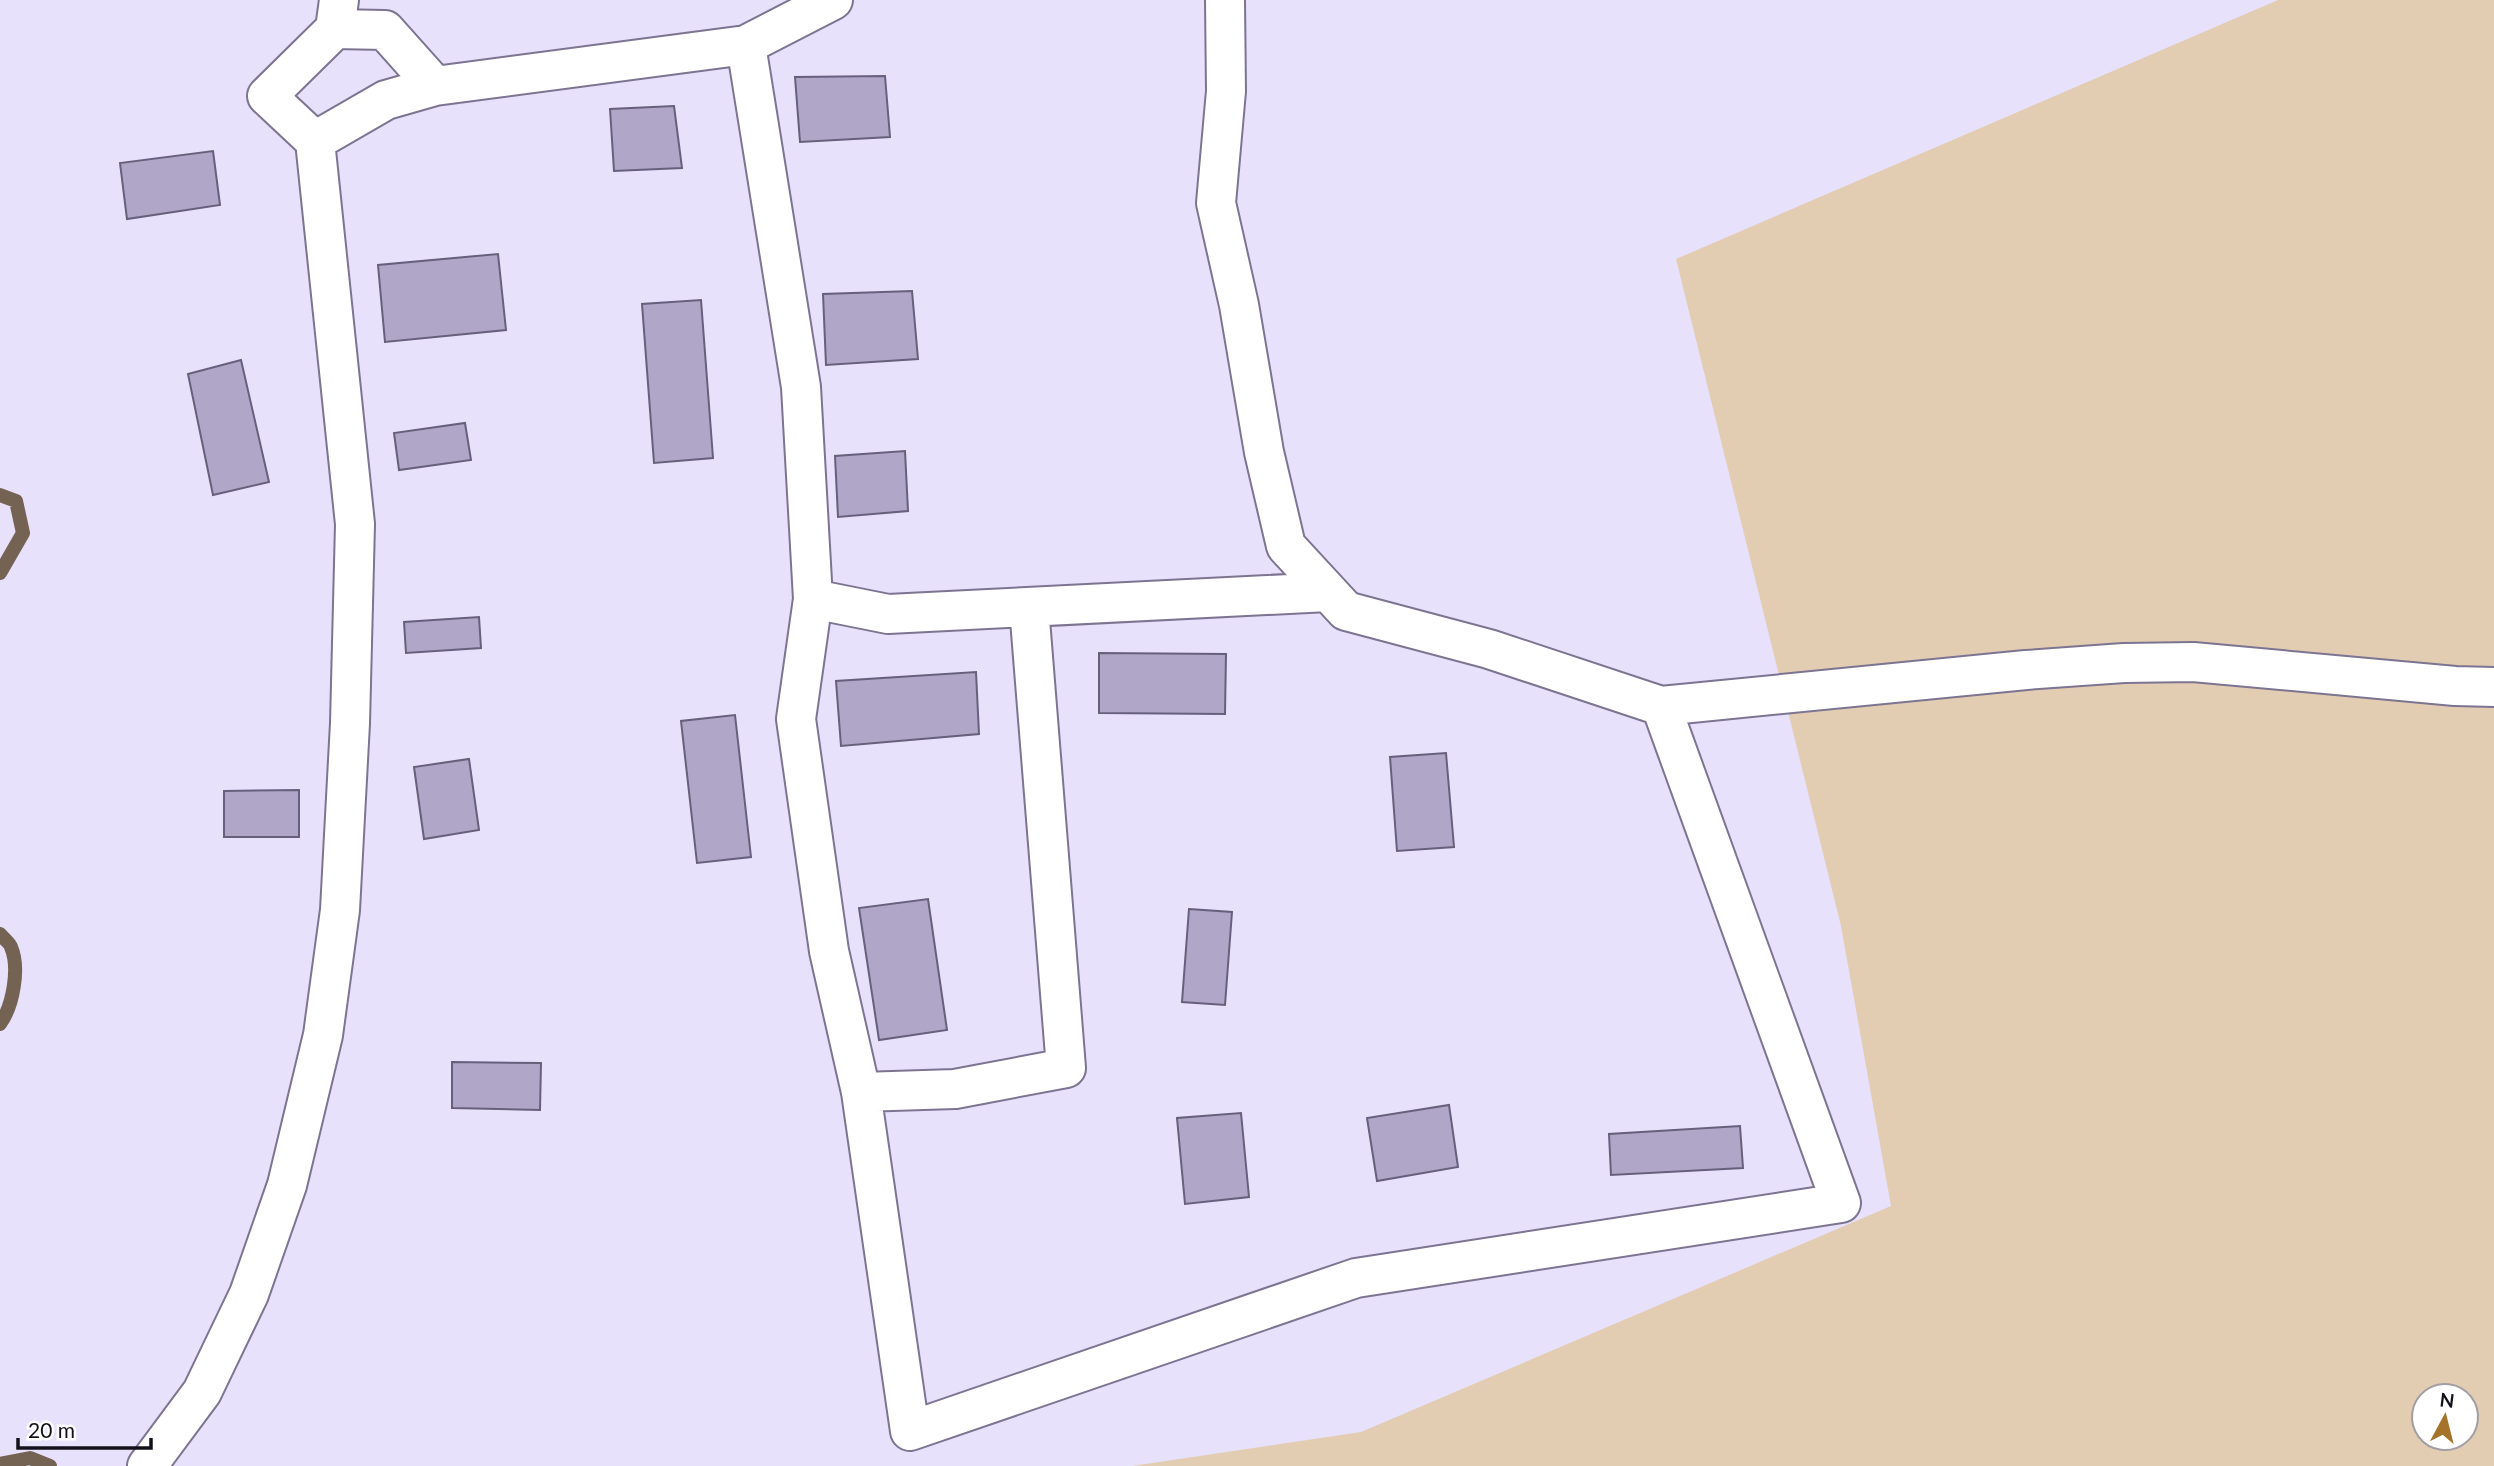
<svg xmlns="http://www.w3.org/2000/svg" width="2494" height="1466" font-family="Lato,sans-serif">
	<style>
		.green { fill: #e2cdb3; fill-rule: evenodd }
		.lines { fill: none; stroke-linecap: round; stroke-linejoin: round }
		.stream { stroke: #746353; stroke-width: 14 }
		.building { fill: #b0a7c8; stroke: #67607c; stroke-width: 2 }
		.minor-casing { stroke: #7c7491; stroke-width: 42 }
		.minor { stroke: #fff; stroke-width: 38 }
	</style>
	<rect width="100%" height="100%" fill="#e8e1fc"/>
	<path class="green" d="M2278,0H2494V1466H1132L1361,1432L1891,1206L1841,926L1676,259ZM2424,1396H2466V1438H2424Z"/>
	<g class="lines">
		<path class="stream" d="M0,495L16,501L23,533L0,573
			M0,934C3,938 10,943 11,947C20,968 13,1006 0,1024
			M0,1464L30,1458L50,1466"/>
	</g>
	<path class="building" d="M885,76L890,137L800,142L795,77Z
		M674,106L682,168L614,171L610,109Z
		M213,151L220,205L127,219L120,163Z
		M498,254L506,330L385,342L378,265Z
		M912,291L918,359L826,365L823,294Z
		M701,300L713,458L654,463L642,304Z
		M241,360L269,482L213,495L188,374Z
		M465,423L471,460L399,470L394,433Z
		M905,451L908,511L838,517L835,456Z
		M479,617L481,648L406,653L404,622Z
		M1099,653L1226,654L1225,714L1099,713Z
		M976,672L979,734L841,746L836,681Z
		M735,715L751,857L697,863L681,721Z
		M1446,753L1454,847L1397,851L1390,757Z
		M469,759L479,830L424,839L414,767Z
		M299,790V837H224V791Z
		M928,899L947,1030L879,1040L859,908Z
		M1189,909L1232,912L1225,1005L1182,1002Z
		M452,1062L541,1063L540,1110L452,1108Z
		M1449,1105L1458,1167L1377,1181L1367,1118Z
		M1241,1113L1249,1197L1185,1204L1177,1118Z
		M1740,1126L1743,1168L1611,1175L1609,1134Z"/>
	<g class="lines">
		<g class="minor-casing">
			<path id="minor" d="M335,29L385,30L435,86
				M746,45L801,387L813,599L888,614L1328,592
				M315,141L267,96L335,29L339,0
				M813,599L796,719L829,951L861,1092L955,1089L1066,1068L1029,607
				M1661,706L2026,670L2124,663L2193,662L2455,686L2494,687
				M861,1092L910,1431L1356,1278L1841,1203L1661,706L1489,649L1346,611L1286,546L1264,452L1239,305L1216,203L1226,91L1225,0
				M147,1466L202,1392L249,1294L287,1185L323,1035L340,910L350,723L355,524L315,141L386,100L435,86L746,45L833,0"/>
		</g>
		<use href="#minor" class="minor"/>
	</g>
	<g transform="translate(2445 1417) rotate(7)"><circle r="33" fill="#ffffff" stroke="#a19fa4" stroke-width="2"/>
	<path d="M0-5L12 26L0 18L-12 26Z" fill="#a6732a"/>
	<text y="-10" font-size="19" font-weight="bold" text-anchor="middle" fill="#13101b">N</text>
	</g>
	<path d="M18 1438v10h133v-10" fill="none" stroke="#13101b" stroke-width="3.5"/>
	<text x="28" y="1438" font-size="21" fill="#13101b" stroke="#ffffff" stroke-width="5" paint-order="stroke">20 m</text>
</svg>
